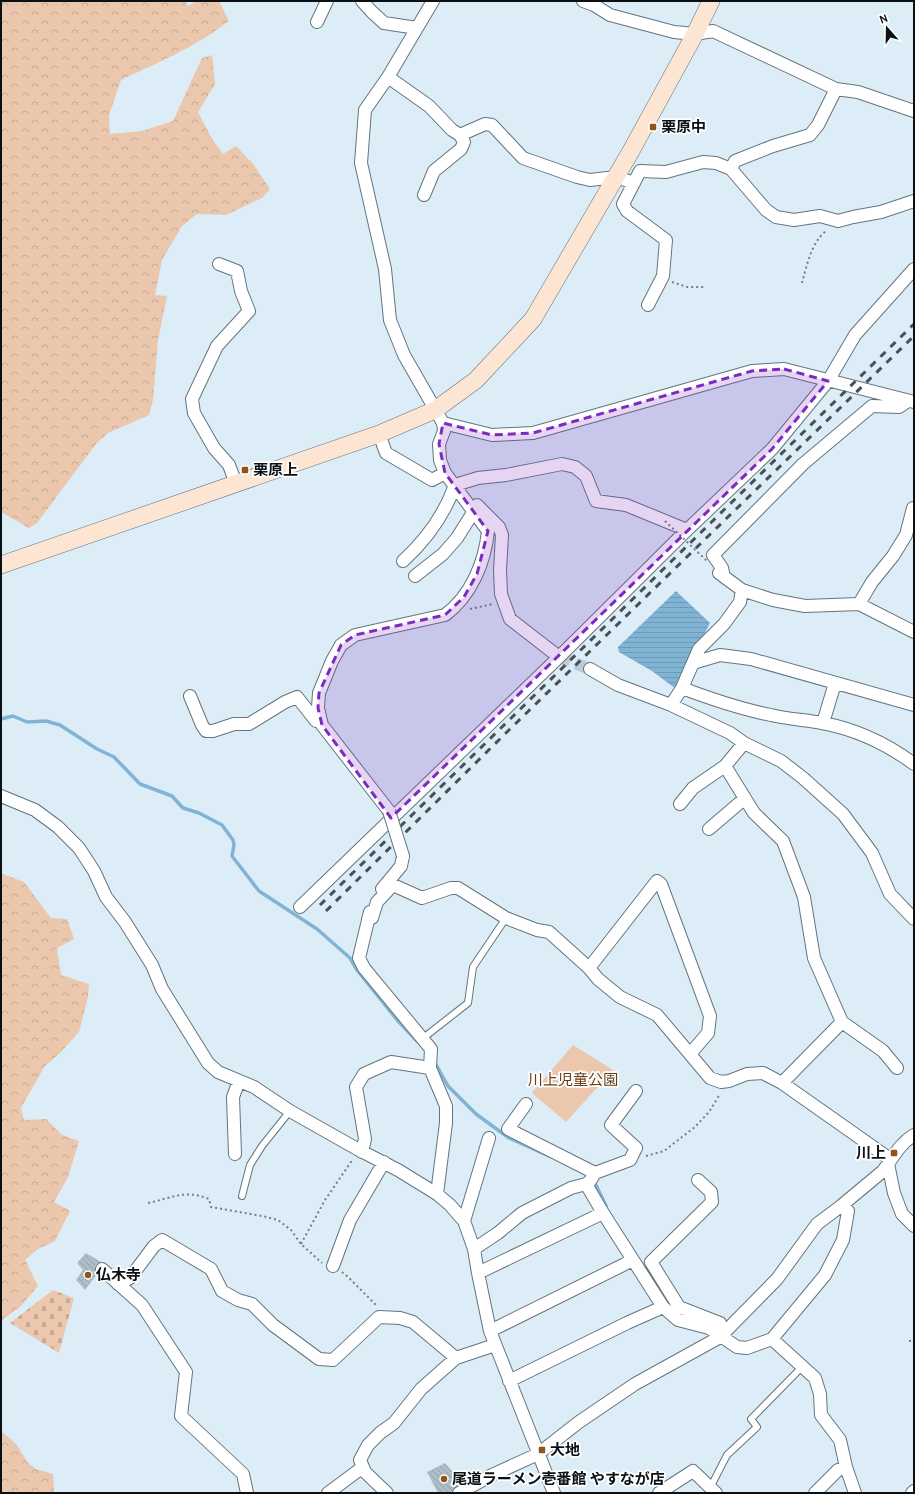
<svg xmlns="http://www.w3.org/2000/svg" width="915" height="1494" font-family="Cabin,'Noto Sans JP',sans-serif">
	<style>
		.green { fill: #eac7ad }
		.forest { fill: url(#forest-crowns) }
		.cemetery { fill: url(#cemetery-stones) }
		.water { fill: url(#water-rules) }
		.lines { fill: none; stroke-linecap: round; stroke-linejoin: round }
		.stream { stroke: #81b4d4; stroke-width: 3.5 }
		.building { fill: url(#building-back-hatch) }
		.street-tunnel { stroke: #bcccd6; stroke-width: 12; stroke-dasharray: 12 6; stroke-linecap: butt }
		.lane-casing { stroke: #65747d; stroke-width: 8 }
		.street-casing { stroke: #65747d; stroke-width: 14 }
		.secondary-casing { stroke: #65747d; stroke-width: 18 }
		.path { stroke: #737e85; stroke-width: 2; stroke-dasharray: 2 3; stroke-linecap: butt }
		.lane { stroke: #fff; stroke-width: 6 }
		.street { stroke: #fff; stroke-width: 12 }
		.secondary { stroke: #fce5d3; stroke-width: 17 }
		.rail { stroke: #475056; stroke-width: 3; stroke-dasharray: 7 7; stroke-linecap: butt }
		.street-bridge-casing { stroke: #65747d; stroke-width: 14; stroke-linecap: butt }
		.path-bridge { stroke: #737e85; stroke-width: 2; stroke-dasharray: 2 3; stroke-linecap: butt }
		.street-bridge { stroke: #fff; stroke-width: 12 }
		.marked { fill: #7b2cbf; fill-opacity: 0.2; stroke: #7b2cbf; stroke-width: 3; stroke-dasharray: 8 5; stroke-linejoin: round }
		.poi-dot { fill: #915318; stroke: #fff; stroke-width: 1.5 }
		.labels { text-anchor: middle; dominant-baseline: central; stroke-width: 3.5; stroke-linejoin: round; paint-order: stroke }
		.poi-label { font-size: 15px; font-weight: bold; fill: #0a1013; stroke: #fff; text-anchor: start }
		.park-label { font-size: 15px; fill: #683c15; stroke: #fff }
	</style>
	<defs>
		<pattern id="forest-crowns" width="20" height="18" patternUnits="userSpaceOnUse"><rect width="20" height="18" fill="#eac7ad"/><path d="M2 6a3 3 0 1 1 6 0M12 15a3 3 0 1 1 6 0" fill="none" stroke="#c7aa94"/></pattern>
		<pattern id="cemetery-stones" width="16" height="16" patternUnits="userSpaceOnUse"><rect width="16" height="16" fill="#eac7ad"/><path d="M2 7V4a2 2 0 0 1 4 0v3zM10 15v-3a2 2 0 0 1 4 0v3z" fill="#c7aa94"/></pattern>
		<pattern id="water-rules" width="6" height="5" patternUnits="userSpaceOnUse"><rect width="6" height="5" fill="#81b4d4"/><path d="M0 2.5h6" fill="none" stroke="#6e9ab5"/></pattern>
		<pattern id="building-back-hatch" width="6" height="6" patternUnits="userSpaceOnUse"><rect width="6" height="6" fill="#aebec8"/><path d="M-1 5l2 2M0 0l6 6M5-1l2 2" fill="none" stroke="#94a2ab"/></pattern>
	</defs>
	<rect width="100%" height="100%" fill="#dcedf8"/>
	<path class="green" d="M573,1045L613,1070L566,1122L532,1093Z"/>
	<path class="forest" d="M1,1H185L188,6L196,1H219L229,21C195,47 160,62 121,80L109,115L110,134L142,131L173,121L202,58L212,55L215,84L198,112L212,139L223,154L236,146L254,165L270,189L262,198L226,215L197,214L182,226L162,260L155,295L167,296L158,340L153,400L149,415L108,433L96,444L37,523L29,528L1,512Z
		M1,873L24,882L51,918L67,919L74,939L57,948L61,975L89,984L88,997L79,1032L59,1054L44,1067L21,1108L24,1120L46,1119L62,1135L79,1141L68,1177L54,1202L70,1211L55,1241L38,1249L25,1260L38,1286L20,1307L3,1319L1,1323Z
		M1,1431L16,1444L28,1463L36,1469L53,1474L54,1493H1Z"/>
	<path class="cemetery" d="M53,1290L74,1298L59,1353L10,1323Z"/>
	<path class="water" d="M676,591L710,623L676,689L652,671L619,652L618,647Z"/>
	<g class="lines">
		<path class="stream" d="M1,719L13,716L27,722L46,721L60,725L97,749L114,757L140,784L172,796L183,808L199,813L222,825L233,840L234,845L232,856L259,891L317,929L350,958L357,970L398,1021L417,1041
			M434,1061L448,1086L476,1114L509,1138L549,1156
			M594,1181L606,1206"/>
	</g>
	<path class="building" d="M86,1253L101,1262L96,1264L95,1268L97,1274L85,1290L76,1280L83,1270L77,1263Z
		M445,1463L462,1483L453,1489L452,1493H438L427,1472Z"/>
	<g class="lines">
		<path class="street-tunnel" d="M559,657L590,669"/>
		<g class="lane-casing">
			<path id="lane" d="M422,1039L468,1003L473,967L506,918
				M242,1196L250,1165L262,1146L290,1111
				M710,1488L727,1455L757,1427L751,1419L802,1367"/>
		</g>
		<g class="street-casing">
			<path id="street" d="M362,1L372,12L384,23L417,28
				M433,1L388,77L365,110L361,163L385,269L390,320L404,355L443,423L492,435L533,433L752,371L784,369L914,402
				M583,1L594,5L610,15L674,32L695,34L713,31L836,89L858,92L914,111
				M317,22L327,1
				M388,77L429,106L452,130L460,135L464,142L461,149L434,171L424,195
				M460,135L485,124L492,125L523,158L577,177L590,180L616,177L634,183
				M731,169L735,161L773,146L810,135L818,125L836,89
				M219,264L237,271L241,291L249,311L217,346L192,399L194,413L214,448L229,465L236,484
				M648,305L663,276L666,240L627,211L623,204L640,171L666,172L703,162L716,163L731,169L766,210L776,217L794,220L820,216L838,221L853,217L881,212L914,201
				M379,434L386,453L432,480L445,473
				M477,505L499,527L502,535L500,570L501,594L510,619L559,657
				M403,561C426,540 444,516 455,485L478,478L506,475L562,464L575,467L586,476L596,501L626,505L687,530
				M719,573L742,590L773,600L805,606L859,604L914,632
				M415,576L443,554L457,538L474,511
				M724,577L722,568L713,555L803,464L872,406L899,407L908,401
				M859,604L872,582L893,556L906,535L913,508
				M693,663L720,655L751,659L914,705
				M590,669L618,685L671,705L730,733L744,743L781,761L803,778L843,814L872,853L890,894L914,919
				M682,688C711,699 740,709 771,715C788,719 805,720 822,723C855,729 887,744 914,764
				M190,696L202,725L206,731H213L234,724H249L285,702L297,697L316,721H321
				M671,705L682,688L699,649L724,624L740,602L742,590
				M823,723L835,683
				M725,766L754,813L783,841L804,897L814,958L842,1022L883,1051L897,1068
				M1,796L35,810L58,827L79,848L94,871L106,897L125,922L152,965L162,989L208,1063L218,1072L254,1087L290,1111L359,1150L398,1170L437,1194L450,1205L464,1221L474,1249L478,1273L490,1331L554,1493
				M680,804L693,788L725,766L744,743
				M389,811L322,725L318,708L319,693L332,661L341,645L355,635L445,615C471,596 485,562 488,531L445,473L440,460L439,444L444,431L443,423
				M709,829L744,799
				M382,889L401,866L403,856
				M300,907L559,657L687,530L772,449L828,381L855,335L914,269
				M370,912L359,958L364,968L431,1049L430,1068L446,1106V1123L437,1194
				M368,919L372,918L377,902L393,885L422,898L451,888H458L506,918L537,930L549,932L589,968L598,979L620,997L657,1015L710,1078L721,1082L729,1081L747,1074L763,1073L782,1083L890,1159
				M589,968L657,881L661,884L710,1016L708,1033L690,1054
				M782,1083L842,1022
				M526,1104L508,1129L595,1173
				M362,1152L365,1139L356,1087L364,1074L391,1062L430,1068
				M235,1154L233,1097L239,1081
				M888,1164L894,1193L902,1214L914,1226
				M698,1180L711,1192L712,1202L651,1262L679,1307L720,1323V1337
				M586,1184L603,1213L663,1307L678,1320L709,1328L737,1347L747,1348L772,1339L815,1378L820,1394L821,1415L840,1440L846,1467L855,1493
				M464,1221L489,1138
				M474,1249L498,1233L522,1213L571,1188L586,1184L590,1181L595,1173L630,1160L636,1148L611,1125L636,1091
				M333,1266L350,1220L384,1162
				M102,1269L142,1305L186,1372L181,1416L243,1474L247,1493
				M478,1273L603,1213
				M118,1284L130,1278L154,1246L162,1240L211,1269L222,1291L238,1300L252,1304L273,1325L319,1359L333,1360L379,1317L400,1318L413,1322L456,1358
				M490,1331L633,1260
				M772,1339L825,1275L843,1240L848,1211L841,1206
				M509,1381L627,1323L663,1307
				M328,1493L363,1467
				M387,1493L365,1472L360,1460L368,1445L380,1433L394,1423L421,1389L456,1358L495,1345
				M459,1493L492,1475L538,1454L579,1422L635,1384L720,1337L777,1279L817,1224L841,1206L883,1171C893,1158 899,1144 914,1135
				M659,1493L693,1471L716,1493
				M815,1493L838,1470L846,1467
				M912,1493L914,1491"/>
		</g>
		<g class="secondary-casing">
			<path id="secondary" d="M1,565L379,434L435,410L476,380L533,319L631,151L695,34L711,1"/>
		</g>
		<path class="path" d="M672,282L687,287H705
			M802,283C807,265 811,243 826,231
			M470,609L493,604
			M646,1156L664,1151L695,1127L709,1112L720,1094
			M148,1203C172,1198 185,1189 209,1199L211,1207L262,1216L278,1220L291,1230L301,1244L322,1263
			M301,1244L325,1200L353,1159
			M342,1272L347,1276L377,1306
			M909,1341H914"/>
		<use href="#lane" class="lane"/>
		<use href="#street" class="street"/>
		<use href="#secondary" class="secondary"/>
		<path class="rail" d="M320,905L914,324
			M326,911L510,729L914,336"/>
		<g class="street-bridge-casing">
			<path id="street-bridge" d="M389,811L403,856"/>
		</g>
		<path class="path-bridge" d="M665,521L707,561"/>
		<use href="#street-bridge" class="street-bridge"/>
	</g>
	<path class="marked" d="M784,369L828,381L772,449L391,818L322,725L318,708L319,693L341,645L355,635L445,615L464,597L477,574L488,531L445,473L439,444L443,423L492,435L533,433L752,371Z"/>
	<g class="poi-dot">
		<rect x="649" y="123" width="8" height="8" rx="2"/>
		<rect x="241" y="466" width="8" height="8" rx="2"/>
		<rect x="890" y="1149" width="8" height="8" rx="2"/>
		<circle cx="88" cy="1275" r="4"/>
		<rect x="538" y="1446" width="8" height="8" rx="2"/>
		<circle cx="444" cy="1479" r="4"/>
	</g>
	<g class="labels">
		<g class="poi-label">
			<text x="661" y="127">栗原中</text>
			<text x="253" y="470">栗原上</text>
			<text x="886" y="1153" text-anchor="end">川上</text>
			<text x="96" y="1275">仏木寺</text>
			<text x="550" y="1450">大地</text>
			<text x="452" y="1479">尾道ラーメン壱番館 やすなが店</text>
		</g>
		<g class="park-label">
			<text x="573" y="1080">川上児童公園</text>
		</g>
	</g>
	<rect width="915" height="1494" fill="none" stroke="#0a1013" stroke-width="4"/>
	<g transform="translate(887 28) rotate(340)" stroke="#ffffff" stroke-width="3" paint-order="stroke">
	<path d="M0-3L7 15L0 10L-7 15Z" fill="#0a1013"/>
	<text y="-6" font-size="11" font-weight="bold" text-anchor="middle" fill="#0a1013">N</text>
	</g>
</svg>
